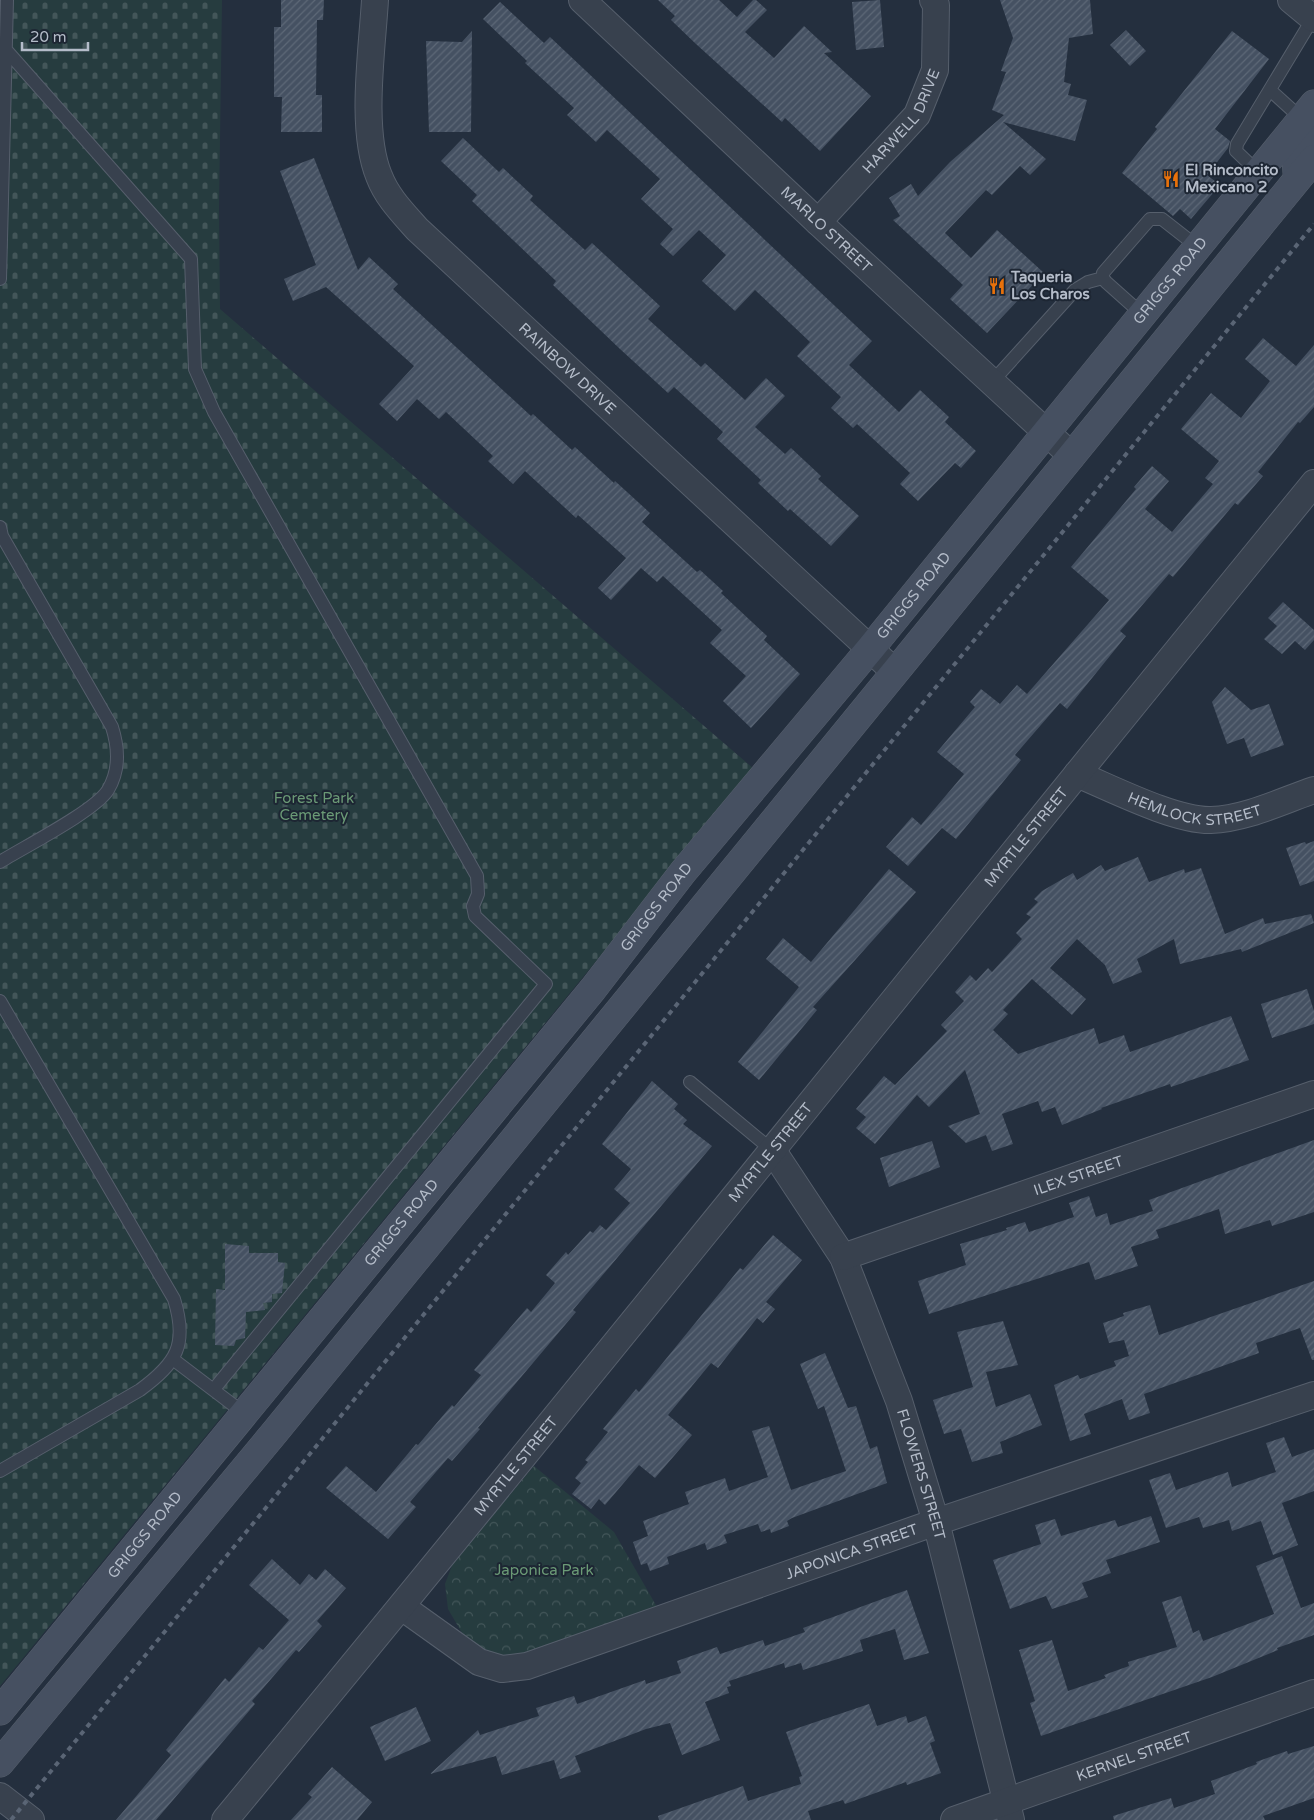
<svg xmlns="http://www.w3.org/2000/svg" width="1314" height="1820" font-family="'Varela Round',sans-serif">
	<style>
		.cemetery { fill: url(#cemetery-stones) }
		.park { fill: url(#park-crowns) }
		.building { fill: url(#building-hatch) }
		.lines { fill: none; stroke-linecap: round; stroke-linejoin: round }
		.lane-casing { stroke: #565f6c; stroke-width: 14 }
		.street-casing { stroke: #565f6c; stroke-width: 28 }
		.secondary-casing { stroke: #565f6c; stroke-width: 29 }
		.lane { stroke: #38414e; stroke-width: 12 }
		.street { stroke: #38414e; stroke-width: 26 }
		.secondary { stroke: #465061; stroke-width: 28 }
		.rail { stroke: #5a6575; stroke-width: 4; stroke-dasharray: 5 5; stroke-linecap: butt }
		.labels { text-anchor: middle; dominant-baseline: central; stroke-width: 4; stroke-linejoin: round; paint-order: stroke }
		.street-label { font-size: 15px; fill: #b4bcc9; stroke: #1d2633 }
		.poi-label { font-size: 15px; font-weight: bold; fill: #b4bcc9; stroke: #1d2633; text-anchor: start }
		.park-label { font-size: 15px; fill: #6b9a76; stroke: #1d2633 }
	</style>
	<defs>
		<pattern id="cemetery-stones" width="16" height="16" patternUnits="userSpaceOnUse" patternTransform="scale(1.25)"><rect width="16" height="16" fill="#263c3f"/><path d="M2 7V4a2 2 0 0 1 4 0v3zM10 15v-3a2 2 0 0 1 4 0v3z" fill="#435659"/></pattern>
		<pattern id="park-crowns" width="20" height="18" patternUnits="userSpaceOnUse" patternTransform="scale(1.25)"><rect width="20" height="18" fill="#263c3f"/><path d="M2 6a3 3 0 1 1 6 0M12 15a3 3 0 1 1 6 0" fill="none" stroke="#435659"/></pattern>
		<pattern id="building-hatch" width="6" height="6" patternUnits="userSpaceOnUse" patternTransform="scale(1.25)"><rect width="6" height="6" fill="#455162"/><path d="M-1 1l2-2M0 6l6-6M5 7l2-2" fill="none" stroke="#5d6877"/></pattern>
	</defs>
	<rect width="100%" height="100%" fill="#242f3e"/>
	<path class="cemetery" d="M0,0H222L219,208L220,309L754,769L0,1686Z"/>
	<path class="park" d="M534,1466L614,1532L657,1607L526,1654L501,1655L479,1648L462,1633L448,1609L445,1584L453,1563Z"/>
	<path class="building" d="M281,0H324L323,20H317L316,95H322V132H281L282,97H274V27H281Z
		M658,0H719L737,17L753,0H756L767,10L745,32L774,58L804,26L832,52L824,53L871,96L820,151L785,118L782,122L696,44L671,20L675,16Z
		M880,0L884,47L856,50L852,2Z
		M1000,0H1090L1093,34L1069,38L1064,82L1071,84L1068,95L1087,100L1075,141L1003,122L1046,159L1030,175L1020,166L992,195L986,190L945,233L971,258L997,230L1044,273L987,333L950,299L963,285L893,220L900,216L889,198L911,184L918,196L950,162L1004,115L992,110L1006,72L1001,71L1013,38Z
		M500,2L544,43L550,37L872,341L849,365L899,412L920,390L949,417L945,422L976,451L961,468L955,463L918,501L900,484L910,473L857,424L853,428L831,408L841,397L797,356L810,342L755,290L735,311L702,281L726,255L699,230L673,256L660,244L673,229L641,199L660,179L607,130L596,142L567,115L574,108L525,63L527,61L483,19Z
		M1126,30L1146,51L1130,66L1110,45Z
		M472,31L471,132H429L426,41L462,42Z
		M1232,31L1269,59L1215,129L1230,141L1228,148L1207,175L1220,185L1191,219L1180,209L1173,216L1122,173L1157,129L1155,127Z
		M463,138L499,172L503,168L533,196L530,200L585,250L592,243L660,306L648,319L701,367L705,363L745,400L766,378L785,396L755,427L785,454L791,448L821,476L818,479L859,516L831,546L790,509L788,511L758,483L761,480L717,439L723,432L674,387L668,393L620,349L553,285L556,281L472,201L477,195L441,161Z
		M314,158L358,270L369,257L398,284L393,289L531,416L533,414L572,450L575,447L614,483L615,481L650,513L642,522L697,572L700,570L723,591L721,593L767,636L764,640L800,674L751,728L723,701L746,676L710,643L722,630L663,576L657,582L641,568L611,600L598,588L626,558L578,515L576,518L525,471L513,484L488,461L493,456L446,412L439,419L417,399L397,421L379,404L414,366L326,287L293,301L284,279L316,265L280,171Z
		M1263,338L1296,366L1314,345V407L1300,423L1298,422L1258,472L1263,476L1238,505L1235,503L1173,577L1169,574L1120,631L1126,636L1067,709L1060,703L1015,755L1021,760L956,839L942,828L908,866L886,847L912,817L921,825L964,774L937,752L975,707L970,702L981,689L1000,704L1017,685L1027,694L1109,600L1071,567L1136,489L1134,487L1152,466L1169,481L1145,509L1172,532L1213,484L1205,478L1219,461L1181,429L1211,393L1241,418L1270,381L1245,359Z
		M1283,602L1314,630V640L1305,650L1295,641L1282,654L1264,639L1277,626L1268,618Z
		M1225,687L1251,710L1269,704L1284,745L1251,757L1244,738L1227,744L1212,702Z
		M1314,841V881L1300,886L1286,848L1305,842L1306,844Z
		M1138,857L1149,882L1184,869L1185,873L1201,868L1225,934L1263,918L1265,924L1311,914L1314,923L1242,952L1241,949L1180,964L1174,939L1137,959L1142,972L1113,984L1105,965L1077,939L1050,968L1086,999L1072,1015L1032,979L1003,1010L1008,1014L993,1030L1018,1054L1094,1028L1099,1044L1124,1035L1130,1052L1231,1016L1249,1060L1171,1087L1170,1084L1101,1108L1102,1109L1062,1125L1055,1107L1042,1112L1038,1101L1002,1114L1013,1144L992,1151L986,1135L966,1143L948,1126L980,1114L965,1070L929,1107L917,1095L875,1144L856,1128L866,1117L856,1109L884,1076L895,1085L947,1031L941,1025L964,1001L955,992L970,975L976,981L988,968L992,972L1022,939L1016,933L1031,917L1026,914L1038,902L1034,899L1042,891L1073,873L1077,880L1101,865L1105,871Z
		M889,869L916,892L813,1007L817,1010L759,1080L738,1062L799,987L766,959L783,938L811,962Z
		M1307,989L1314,1011V1024L1272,1038L1261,1004Z
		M652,1081L678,1104L674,1109L687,1120L683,1124L712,1146L573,1310L576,1312L478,1428L480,1429L452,1461L448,1458L410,1502L416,1507L388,1539L326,1488L346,1466L376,1492L416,1444L418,1445L452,1405L454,1407L481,1375L474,1370L527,1308L531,1312L555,1283L546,1275L566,1252L568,1255L590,1231L593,1233L600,1225L606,1230L630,1203L614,1189L631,1169L602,1144Z
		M1314,1140V1212L1272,1226L1270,1220L1225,1234L1219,1209L1156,1230L1159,1238L1131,1247L1138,1266L1095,1280L1089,1262L929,1314L918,1281L966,1265L960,1244L1007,1230L1006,1228L1025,1222L1029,1232L1074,1217L1069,1203L1089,1196L1096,1217L1107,1213L1110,1225L1153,1211L1149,1200Z
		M932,1141L940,1167L889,1187L880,1158Z
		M773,1235L802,1260L766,1302L775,1309L763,1323L757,1318L718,1368L711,1363L668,1415L692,1435L655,1478L639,1465L605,1505L599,1499L591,1509L572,1494L581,1483L575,1478L588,1462L585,1460L608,1432L603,1429L636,1389L639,1392L740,1268L743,1270Z
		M225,1244L249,1246V1253H278V1262L285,1263L282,1293L272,1294V1302L263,1303L265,1310L246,1312L245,1338L236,1340L234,1346L215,1345L216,1289L225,1290Z
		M1314,1281V1360H1312L1300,1328L1256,1343L1259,1353L1144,1394L1150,1413L1129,1420L1122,1399L1084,1414L1091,1434L1070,1441L1054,1385L1078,1375L1080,1379L1116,1366L1114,1361L1129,1356L1124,1340L1109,1343L1103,1323L1124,1316L1123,1313L1150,1305L1159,1335Z
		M1003,1321L1018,1365L986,1372L996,1407L1030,1394L1042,1425L1000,1442L1003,1453L972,1462L961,1429L944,1434L933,1400L973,1387L957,1332Z
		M825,1353L848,1408L856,1406L870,1449L877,1446L887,1483L792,1518L787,1521L789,1526L771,1533L770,1529L761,1532L758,1524L724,1535L727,1543L707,1550L705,1543L667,1557L669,1564L650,1571L647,1563L641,1565L633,1542L648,1536L643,1521L689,1504L685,1492L725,1478L729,1491L768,1477L752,1431L769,1426L791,1490L846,1471L824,1406L818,1409L800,1364Z
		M1284,1437L1292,1457L1314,1449V1491L1282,1503L1298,1545L1273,1555L1261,1521L1232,1531L1229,1520L1203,1528L1199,1517L1166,1528L1149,1480L1170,1473L1176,1490L1228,1472L1232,1487L1276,1472L1266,1443Z
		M1151,1516L1160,1542L1106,1560L1111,1573L1082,1583L1088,1597L1052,1609L1046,1596L1010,1609L993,1560L1041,1544L1035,1525L1055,1519L1061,1536L1115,1520L1118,1527Z
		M1282,1556L1301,1608L1314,1603V1635L1277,1648L1278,1650L1212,1677L1041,1736L1030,1703L1035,1701L1019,1650L1052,1640L1068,1691L1106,1678L1104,1675L1129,1666L1128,1662L1177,1647L1162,1602L1181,1596L1193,1633L1199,1630L1203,1641L1274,1614L1256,1566Z
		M272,1559L300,1585L309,1574L316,1580L325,1569L346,1588L317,1621L322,1626L299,1652L296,1650L252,1701L255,1704L156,1820H116L171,1755L166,1750L225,1678L229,1682L259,1647L263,1650L289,1620L249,1585Z
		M907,1590L929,1653L904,1660L895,1629L860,1640L863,1651L803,1670L801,1663L785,1668L784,1663L729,1681L731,1686L727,1687L729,1693L705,1702L720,1740L682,1755L670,1723L646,1729L575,1756L581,1772L560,1779L554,1760L502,1775L496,1756L430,1774L478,1730L480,1735L539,1716L536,1708L574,1696L577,1704L645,1680L646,1684L681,1673L677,1661L717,1647L720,1654L763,1640L765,1646L805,1632L803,1628Z
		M869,1704L877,1726L906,1716L908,1723L926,1716L935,1741L930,1743L941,1773L907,1785L906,1782L845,1804L843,1800L808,1811L811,1820H659L658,1816L743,1786L748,1801L801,1784L799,1777L802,1776L786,1732Z
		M416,1707L431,1741L385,1761L370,1727Z
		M1314,1746V1798L1263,1816L1265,1820H1114L1113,1816L1171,1798L1174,1808L1215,1794L1211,1781L1257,1764L1256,1762L1287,1751L1288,1754Z
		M332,1767L372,1802L357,1820H291L312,1797L308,1794Z"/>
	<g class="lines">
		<g class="lane-casing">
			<path id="lane" d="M7,51L191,259L195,369L214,412L477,876L478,894L473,906L475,916L546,984L214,1389
				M1270,90L1302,119
				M1259,173L1236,151L1237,144L1313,18
				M0,279L7,0
				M1143,315L1106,282L1103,278V273L1150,219H1162L1199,248
				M992,382L1075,290L1088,282L1103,278
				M0,527L2,536L112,727C119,749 120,770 108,790C95,811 24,847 0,862
				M0,1001L174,1299C188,1344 177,1363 140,1390L0,1471
				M690,1082L773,1151
				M174,1360L245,1414"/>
		</g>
		<g class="street-casing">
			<g id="street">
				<path id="s1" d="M375,0C372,51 360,130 379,176C387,197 402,212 417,229L895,672"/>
				<path id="s2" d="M582,0L818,222L1072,456"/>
				<path d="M1291,0L1314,19"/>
				<path id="s3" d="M818,222L917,115L935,70L936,5L933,0"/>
				<path id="s4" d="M1077,774C1111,788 1175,821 1211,820C1245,819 1282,801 1314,790"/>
				<path id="s5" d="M773,1151L843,1257L899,1401L936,1522L1011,1820"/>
				<path id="s6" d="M843,1257L1314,1094"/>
				<path id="s7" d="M402,1607L479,1662L502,1669L527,1666L936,1522L1314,1395"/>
				<path d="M0,1796L31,1820"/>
				<path id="s8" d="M225,1820C592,1377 950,928 1314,483"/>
				<path id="s9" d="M954,1820L1314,1693"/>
			</g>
		</g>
		<g class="secondary-casing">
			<g id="secondary">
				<path d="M1297,173L1296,160L1314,136"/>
				<path id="s10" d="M0,1711L593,989L683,872L870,649L1314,104"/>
				<path d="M0,1763L275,1432L1314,159"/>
			</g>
		</g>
		<use href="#lane" class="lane"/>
		<use href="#street" class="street"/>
		<use href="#secondary" class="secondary"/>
		<path class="rail" d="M11,1820L1314,224"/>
	</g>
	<defs>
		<g id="restaurant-bare" transform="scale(1.35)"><path d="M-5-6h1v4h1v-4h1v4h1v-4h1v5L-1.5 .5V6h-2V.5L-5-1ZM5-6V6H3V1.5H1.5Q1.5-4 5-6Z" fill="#e8710a" stroke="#1d2633" stroke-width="2.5" paint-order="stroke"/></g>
	</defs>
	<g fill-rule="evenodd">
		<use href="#restaurant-bare" x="1171" y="179"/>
		<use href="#restaurant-bare" x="997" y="286"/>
	</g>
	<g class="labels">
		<g class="street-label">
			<text stroke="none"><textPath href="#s3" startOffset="132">HARWELL DRIVE</textPath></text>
			<text stroke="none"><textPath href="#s2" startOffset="335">MARLO STREET</textPath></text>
			<text stroke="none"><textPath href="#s10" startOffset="1848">GRIGGS ROAD</textPath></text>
			<text stroke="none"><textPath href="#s1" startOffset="448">RAINBOW DRIVE</textPath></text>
			<text stroke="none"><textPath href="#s10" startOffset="1442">GRIGGS ROAD</textPath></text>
			<text stroke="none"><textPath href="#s4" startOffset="125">HEMLOCK STREET</textPath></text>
			<text stroke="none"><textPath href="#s8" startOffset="1268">MYRTLE STREET</textPath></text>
			<text stroke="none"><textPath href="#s10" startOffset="1038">GRIGGS ROAD</textPath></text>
			<text stroke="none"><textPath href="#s8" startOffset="862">MYRTLE STREET</textPath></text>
			<text stroke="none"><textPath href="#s6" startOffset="249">ILEX STREET</textPath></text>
			<text stroke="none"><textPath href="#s10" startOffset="632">GRIGGS ROAD</textPath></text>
			<text stroke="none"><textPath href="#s8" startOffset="458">MYRTLE STREET</textPath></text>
			<text stroke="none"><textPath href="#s5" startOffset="358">FLOWERS STREET</textPath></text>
			<text stroke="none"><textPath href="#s10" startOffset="228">GRIGGS ROAD</textPath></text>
			<text stroke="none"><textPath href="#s7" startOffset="488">JAPONICA STREET</textPath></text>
			<text stroke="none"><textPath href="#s9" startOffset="191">KERNEL STREET</textPath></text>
		</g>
		<g class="poi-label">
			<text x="1185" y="170">El Rinconcito<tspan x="1185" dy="17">Mexicano 2</tspan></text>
			<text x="1011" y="277">Taqueria<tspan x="1011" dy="17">Los Charos</tspan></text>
		</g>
		<g class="park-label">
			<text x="314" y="798">Forest Park<tspan x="314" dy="17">Cemetery</tspan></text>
			<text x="544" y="1570">Japonica Park</text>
		</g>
	</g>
	<path d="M22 42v8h66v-8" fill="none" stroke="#b4bcc9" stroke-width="2.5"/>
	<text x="30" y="42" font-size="15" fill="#b4bcc9" stroke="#1d2633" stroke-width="4" paint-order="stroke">20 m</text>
</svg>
